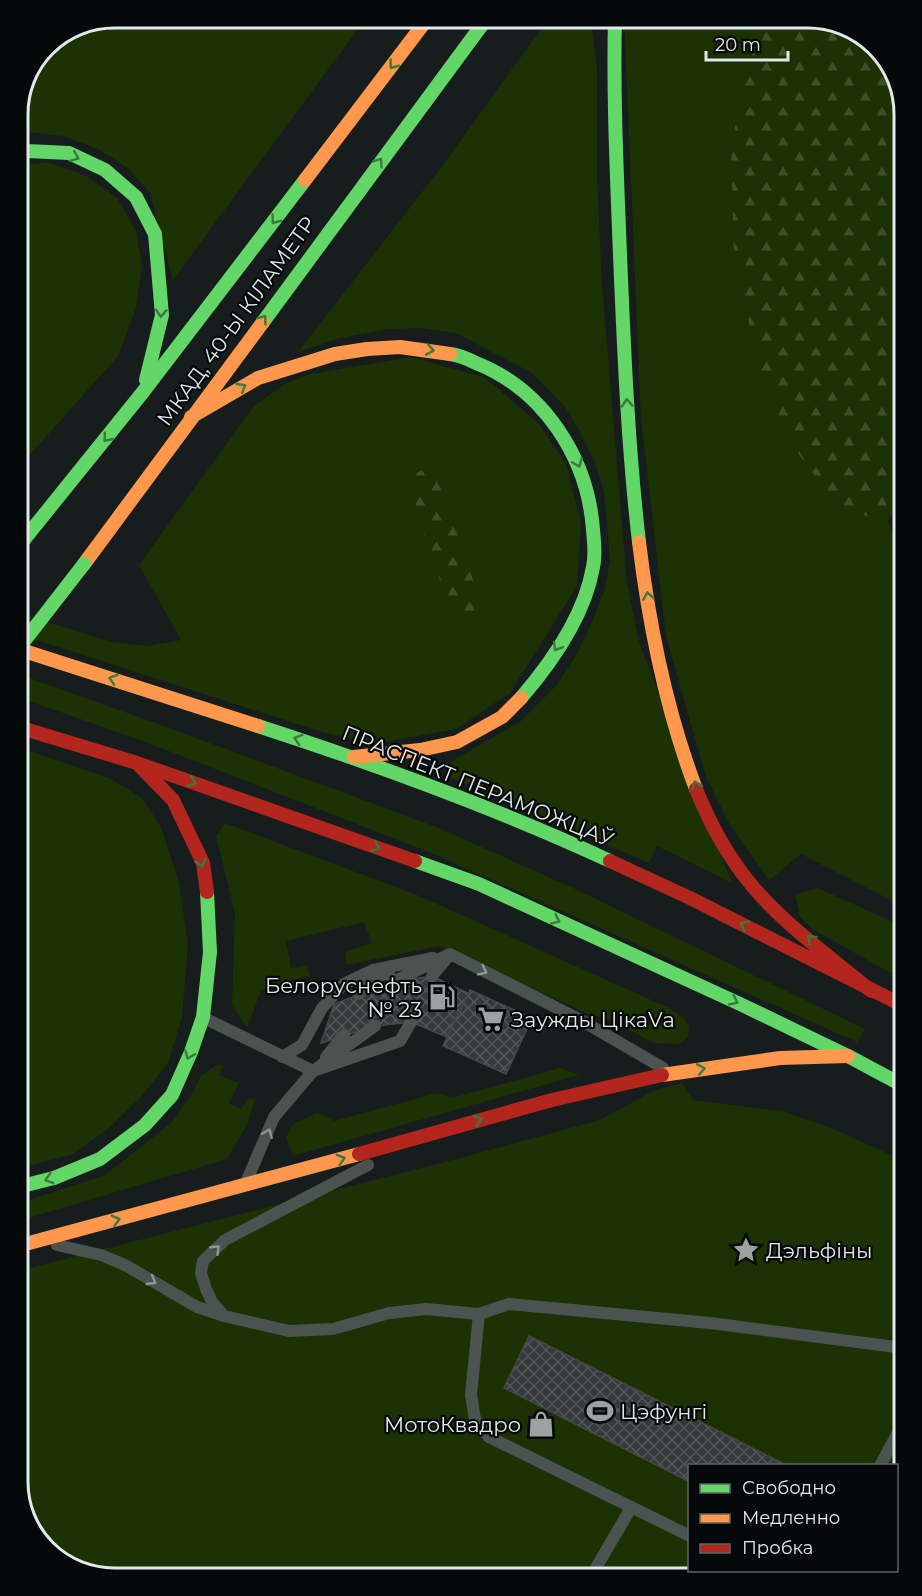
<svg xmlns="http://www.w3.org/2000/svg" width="922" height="1596" font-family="Montserrat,sans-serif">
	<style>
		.green { fill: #1c3104 }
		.forest { fill: url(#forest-firs) }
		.building { fill: url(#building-cross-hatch); stroke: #434849; stroke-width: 1.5 }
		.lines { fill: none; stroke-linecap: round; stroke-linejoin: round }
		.lane { stroke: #4a534f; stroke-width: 12 }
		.fast { stroke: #63d668; stroke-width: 14 }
		.slow { stroke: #ff974d; stroke-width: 14 }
		.jam { stroke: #b3261e; stroke-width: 14 }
		.fast-bridge { stroke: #63d668; stroke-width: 14 }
		.oneway { stroke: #397a3d }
		.oneway2 { stroke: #8e9794 }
		.labels { text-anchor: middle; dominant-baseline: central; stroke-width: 4.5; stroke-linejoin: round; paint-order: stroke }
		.street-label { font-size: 21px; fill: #e2eae9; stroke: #050909 }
		.poi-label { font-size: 21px; fill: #e2eae9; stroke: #050909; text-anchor: start }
		.rim { fill: none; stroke: #e2eae9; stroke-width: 3 }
	</style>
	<defs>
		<pattern id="forest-firs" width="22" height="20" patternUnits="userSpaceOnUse" patternTransform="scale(1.5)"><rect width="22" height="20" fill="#1c3104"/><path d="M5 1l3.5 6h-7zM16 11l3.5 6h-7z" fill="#3d4f29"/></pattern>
		<pattern id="building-cross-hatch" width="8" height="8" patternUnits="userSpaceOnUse" patternTransform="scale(1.5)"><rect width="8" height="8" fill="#363a3c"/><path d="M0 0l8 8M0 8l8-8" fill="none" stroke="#535758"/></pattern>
	</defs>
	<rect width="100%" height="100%" fill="#171d1d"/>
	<path class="green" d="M115,18H366L173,280L150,193L128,168L98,149L63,136L29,132L18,135V109L47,46Z
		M549,18H589L591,23L597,67V177L602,285L627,584L639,642L732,883L657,846L649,863L444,775L452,761L521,721L557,685L578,652L593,620L604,592L610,561L604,491L595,463L581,434L565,407L532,373L456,333L420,328L388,329L340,338L298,352L443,165Z
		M624,18H765L754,45L831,497L849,512L888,521L898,552L904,560V907L801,854L769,880L730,825L706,777L666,636L641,419Z
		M48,162L86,176L117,198L136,231L142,265L136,307L119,355L18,468V166Z
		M411,357L484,377L539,424L566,464L581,523L577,586L510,693L456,729L379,743L325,733L18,634V613L112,642L147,646L181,640L139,565L253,407L285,384L310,374Z
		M18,674L153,722L439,828L573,888L865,1029L857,1042L429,852L148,743L18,697Z
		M18,747L111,779L142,798L161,827L179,883L188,945L182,1017L168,1063L141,1097L108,1129L73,1154L36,1164L18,1166V806H27L21,769L18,764Z
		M225,823L417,895L669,1008L684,1018L689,1027L688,1037L680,1044L654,1043L607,1018L590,1015L439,946L347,965L345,952L372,943L364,922L286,941L291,968L307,965L310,976L283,982L279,987L261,990L247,1028L232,1005L235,913L216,836Z
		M818,888L904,927V962L898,973L889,972L812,929L800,917L795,894Z
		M218,1064L223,1066L219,1075L239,1083L229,1103L241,1109L248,1098L255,1100L247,1125L227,1159L18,1221V1200H29L105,1175L171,1123L190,1097L201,1076Z
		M560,1068L579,1075L293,1156L286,1138L292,1125L317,1113L334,1121L437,1093L452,1098Z
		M682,1083L693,1100L785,1112L831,1128L904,1161V1481L897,1506L896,1466H690V1570L839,1571L807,1578H109L61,1562L28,1524L18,1481V1271L468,1156L600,1120L653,1091Z"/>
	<path class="forest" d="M765,18H814L861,35L894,72L904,115V495L888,521L849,512L831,497L794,448L762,379L734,257L731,145L754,45Z
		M430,468L438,474L480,601V611L468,620L461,619L444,591L424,534L410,483L418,472Z"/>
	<path class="building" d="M432,976L468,993L447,1037L411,1022L375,1026L321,1043L334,1004L393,982Z
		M470,990L532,1018L506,1074L443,1046Z
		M529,1336L788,1466H690V1482L504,1388Z"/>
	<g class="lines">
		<path class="lane" d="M432,976L448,957
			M393,982L450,954L579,1019L663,1068
			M358,994L379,976L389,973
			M204,1018L313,1071L400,1041L411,1022
			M282,1057L302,1045L322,1008L344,984L373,970L433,958
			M326,1057L344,1035
			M247,1180L274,1117L313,1071L375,1026
			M57,1245L101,1255L127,1266L197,1307L224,1316L289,1331L333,1329L389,1313L426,1309L479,1314L509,1304L710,1323L904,1348
			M479,1314L471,1395L475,1419L489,1437L690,1536
			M223,1315L212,1302L206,1289L201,1273L203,1261L225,1240L368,1165
			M880,1466L904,1421
			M762,1570L778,1578
			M821,1575L824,1570
			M590,1578L631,1508"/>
		<path class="fast" d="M615,18C613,97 617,176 620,255C624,351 628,447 639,542
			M18,154L27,151L69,153L105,170L136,197L155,234L162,315L146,380
			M263,322L487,18
			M450,354C459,355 468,359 476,363C544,390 588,458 593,530C594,542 596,554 593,567C585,614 552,662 521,698
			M18,547L143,392L305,180
			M258,726C378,765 496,808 610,861
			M415,861L479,884L740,1004L848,1056L904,1086
			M18,1187L54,1178L100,1159L145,1125L172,1095L191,1052L203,1017L210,952L207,892"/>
		<path class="slow" d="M305,180L428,18
			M191,417L258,378L335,354L367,349L400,347L450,354
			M639,542C649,625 666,710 696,789
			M84,564L263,322
			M18,649L258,726
			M354,757L420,750L457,742L502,717L521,698
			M662,1075L780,1058L848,1056
			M18,1246L359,1154"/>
		<path class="jam" d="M18,727L137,763L415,861
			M137,763L173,800L203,863L207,892
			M696,789C710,824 729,859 754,888C787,927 832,958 871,991
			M610,861L690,898L904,1006
			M359,1154L552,1100L662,1075"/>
		<path class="fast-bridge" d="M18,649L84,564"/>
	</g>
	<defs><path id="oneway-chevron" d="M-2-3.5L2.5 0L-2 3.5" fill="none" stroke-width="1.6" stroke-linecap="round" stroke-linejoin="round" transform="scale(1.5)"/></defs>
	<g class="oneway">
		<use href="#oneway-chevron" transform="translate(393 65) rotate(127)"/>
		<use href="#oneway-chevron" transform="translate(75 157) rotate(21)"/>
		<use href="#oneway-chevron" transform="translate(379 162) rotate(-54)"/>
		<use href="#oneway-chevron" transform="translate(275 220) rotate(127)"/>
		<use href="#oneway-chevron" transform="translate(161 313) rotate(94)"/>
		<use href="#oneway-chevron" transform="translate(263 319) rotate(-54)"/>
		<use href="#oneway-chevron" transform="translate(430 350) rotate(10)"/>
		<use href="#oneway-chevron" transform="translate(242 387) rotate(-31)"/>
		<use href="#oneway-chevron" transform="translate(627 403) rotate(-94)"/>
		<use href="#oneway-chevron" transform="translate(107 438) rotate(129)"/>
		<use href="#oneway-chevron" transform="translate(578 463) rotate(68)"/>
		<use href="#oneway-chevron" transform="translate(648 596) rotate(-99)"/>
		<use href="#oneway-chevron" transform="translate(557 647) rotate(121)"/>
		<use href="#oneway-chevron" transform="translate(113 679) rotate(-162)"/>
		<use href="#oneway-chevron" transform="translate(298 739) rotate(-162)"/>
		<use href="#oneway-chevron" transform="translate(192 782) rotate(20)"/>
		<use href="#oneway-chevron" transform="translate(696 785) rotate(-111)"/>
		<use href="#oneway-chevron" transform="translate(376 847) rotate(20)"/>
		<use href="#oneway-chevron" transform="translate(201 863) rotate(75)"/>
		<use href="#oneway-chevron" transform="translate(556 920) rotate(25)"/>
		<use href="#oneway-chevron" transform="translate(744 925) rotate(-153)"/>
		<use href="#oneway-chevron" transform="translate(811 939) rotate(-139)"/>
		<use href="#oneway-chevron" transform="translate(734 1001) rotate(25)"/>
		<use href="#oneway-chevron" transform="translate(189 1055) rotate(112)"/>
		<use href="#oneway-chevron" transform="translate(701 1069) rotate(-10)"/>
		<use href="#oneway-chevron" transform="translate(478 1120) rotate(-16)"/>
		<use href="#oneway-chevron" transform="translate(341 1159) rotate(-16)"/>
		<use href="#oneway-chevron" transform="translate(49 1179) rotate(164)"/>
		<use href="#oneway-chevron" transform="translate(116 1220) rotate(-15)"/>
	</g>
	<g class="oneway2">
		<use href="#oneway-chevron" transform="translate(483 971) rotate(27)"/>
		<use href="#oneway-chevron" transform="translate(268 1133) rotate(-67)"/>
		<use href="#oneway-chevron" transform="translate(216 1249) rotate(-44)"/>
		<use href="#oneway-chevron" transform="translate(152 1281) rotate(30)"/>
	</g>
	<defs>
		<g id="fuel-bare" transform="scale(2.07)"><path d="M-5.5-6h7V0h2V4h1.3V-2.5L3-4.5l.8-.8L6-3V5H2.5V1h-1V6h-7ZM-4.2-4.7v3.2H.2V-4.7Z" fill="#9ba2a2" stroke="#050909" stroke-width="2.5" paint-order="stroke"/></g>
		<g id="supermarket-bare" transform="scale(2.07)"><path d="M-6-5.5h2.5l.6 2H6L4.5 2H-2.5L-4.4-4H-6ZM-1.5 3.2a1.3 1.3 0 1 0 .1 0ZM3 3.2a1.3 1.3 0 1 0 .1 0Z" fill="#9ba2a2" stroke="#050909" stroke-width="2.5" paint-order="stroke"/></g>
		<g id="sight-bare" transform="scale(2.07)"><path d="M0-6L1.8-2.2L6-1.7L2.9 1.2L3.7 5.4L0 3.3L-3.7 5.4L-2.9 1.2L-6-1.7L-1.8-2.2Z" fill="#9ba2a2" stroke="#050909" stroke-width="2.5" paint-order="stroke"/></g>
		<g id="stadium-bare" transform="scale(2.07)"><path d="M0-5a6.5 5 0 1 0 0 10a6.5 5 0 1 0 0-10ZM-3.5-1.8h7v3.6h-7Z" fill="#9ba2a2" stroke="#050909" stroke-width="2.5" paint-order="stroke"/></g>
		<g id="shop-bare" transform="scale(2.07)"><path d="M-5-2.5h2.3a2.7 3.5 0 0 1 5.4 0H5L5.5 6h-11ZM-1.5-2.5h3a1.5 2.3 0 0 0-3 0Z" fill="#9ba2a2" stroke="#050909" stroke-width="2.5" paint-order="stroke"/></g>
	</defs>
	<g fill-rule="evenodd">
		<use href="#fuel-bare" x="442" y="997"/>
		<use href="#supermarket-bare" x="491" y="1019"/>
		<use href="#sight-bare" x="746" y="1250"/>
		<use href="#stadium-bare" x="600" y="1411"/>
		<use href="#shop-bare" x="541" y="1424"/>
	</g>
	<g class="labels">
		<g class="street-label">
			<text transform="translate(236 321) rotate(-54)">МКАД, 40-Ы КІЛАМЕТР</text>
			<text transform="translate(478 786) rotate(22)">ПРАСПЕКТ ПЕРАМОЖЦАЎ</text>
		</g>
		<g class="poi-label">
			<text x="422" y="985" text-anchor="end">Белоруснефть<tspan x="422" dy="24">№ 23</tspan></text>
			<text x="511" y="1019">Заужды ЦікаVа</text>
			<text x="766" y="1250">Дэльфіны</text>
			<text x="620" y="1411">Цэфунгі</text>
			<text x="521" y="1424" text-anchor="end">МотоКвадро</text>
		</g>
	</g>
	<path d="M0 0H922V1596H0ZM114 28H808A86 86 0 0 1 894 114V1482A86 86 0 0 1 808 1568H114A86 86 0 0 1 28 1482V114A86 86 0 0 1 114 28Z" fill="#050909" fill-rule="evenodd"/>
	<path class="rim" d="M114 28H808A86 86 0 0 1 894 114V1482A86 86 0 0 1 808 1568H114A86 86 0 0 1 28 1482V114A86 86 0 0 1 114 28Z"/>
	<rect x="688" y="1464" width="210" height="108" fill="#050909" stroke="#5d6363" stroke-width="1.5"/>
	<rect x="700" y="1484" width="30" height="9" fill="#63d668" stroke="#5d6363" stroke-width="1.5"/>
	<text x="742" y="1494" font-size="18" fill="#e2eae9">Свободно</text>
	<rect x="700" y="1514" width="30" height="9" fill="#ff974d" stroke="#5d6363" stroke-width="1.5"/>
	<text x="742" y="1524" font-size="18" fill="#e2eae9">Медленно</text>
	<rect x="700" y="1544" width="30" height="9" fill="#b3261e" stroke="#5d6363" stroke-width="1.5"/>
	<text x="742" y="1554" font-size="18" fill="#e2eae9">Пробка</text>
	<path d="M706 51v9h82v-9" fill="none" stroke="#e2eae9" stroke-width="3"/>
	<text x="715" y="51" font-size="18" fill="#e2eae9" stroke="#050909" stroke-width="4.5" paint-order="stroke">20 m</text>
</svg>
